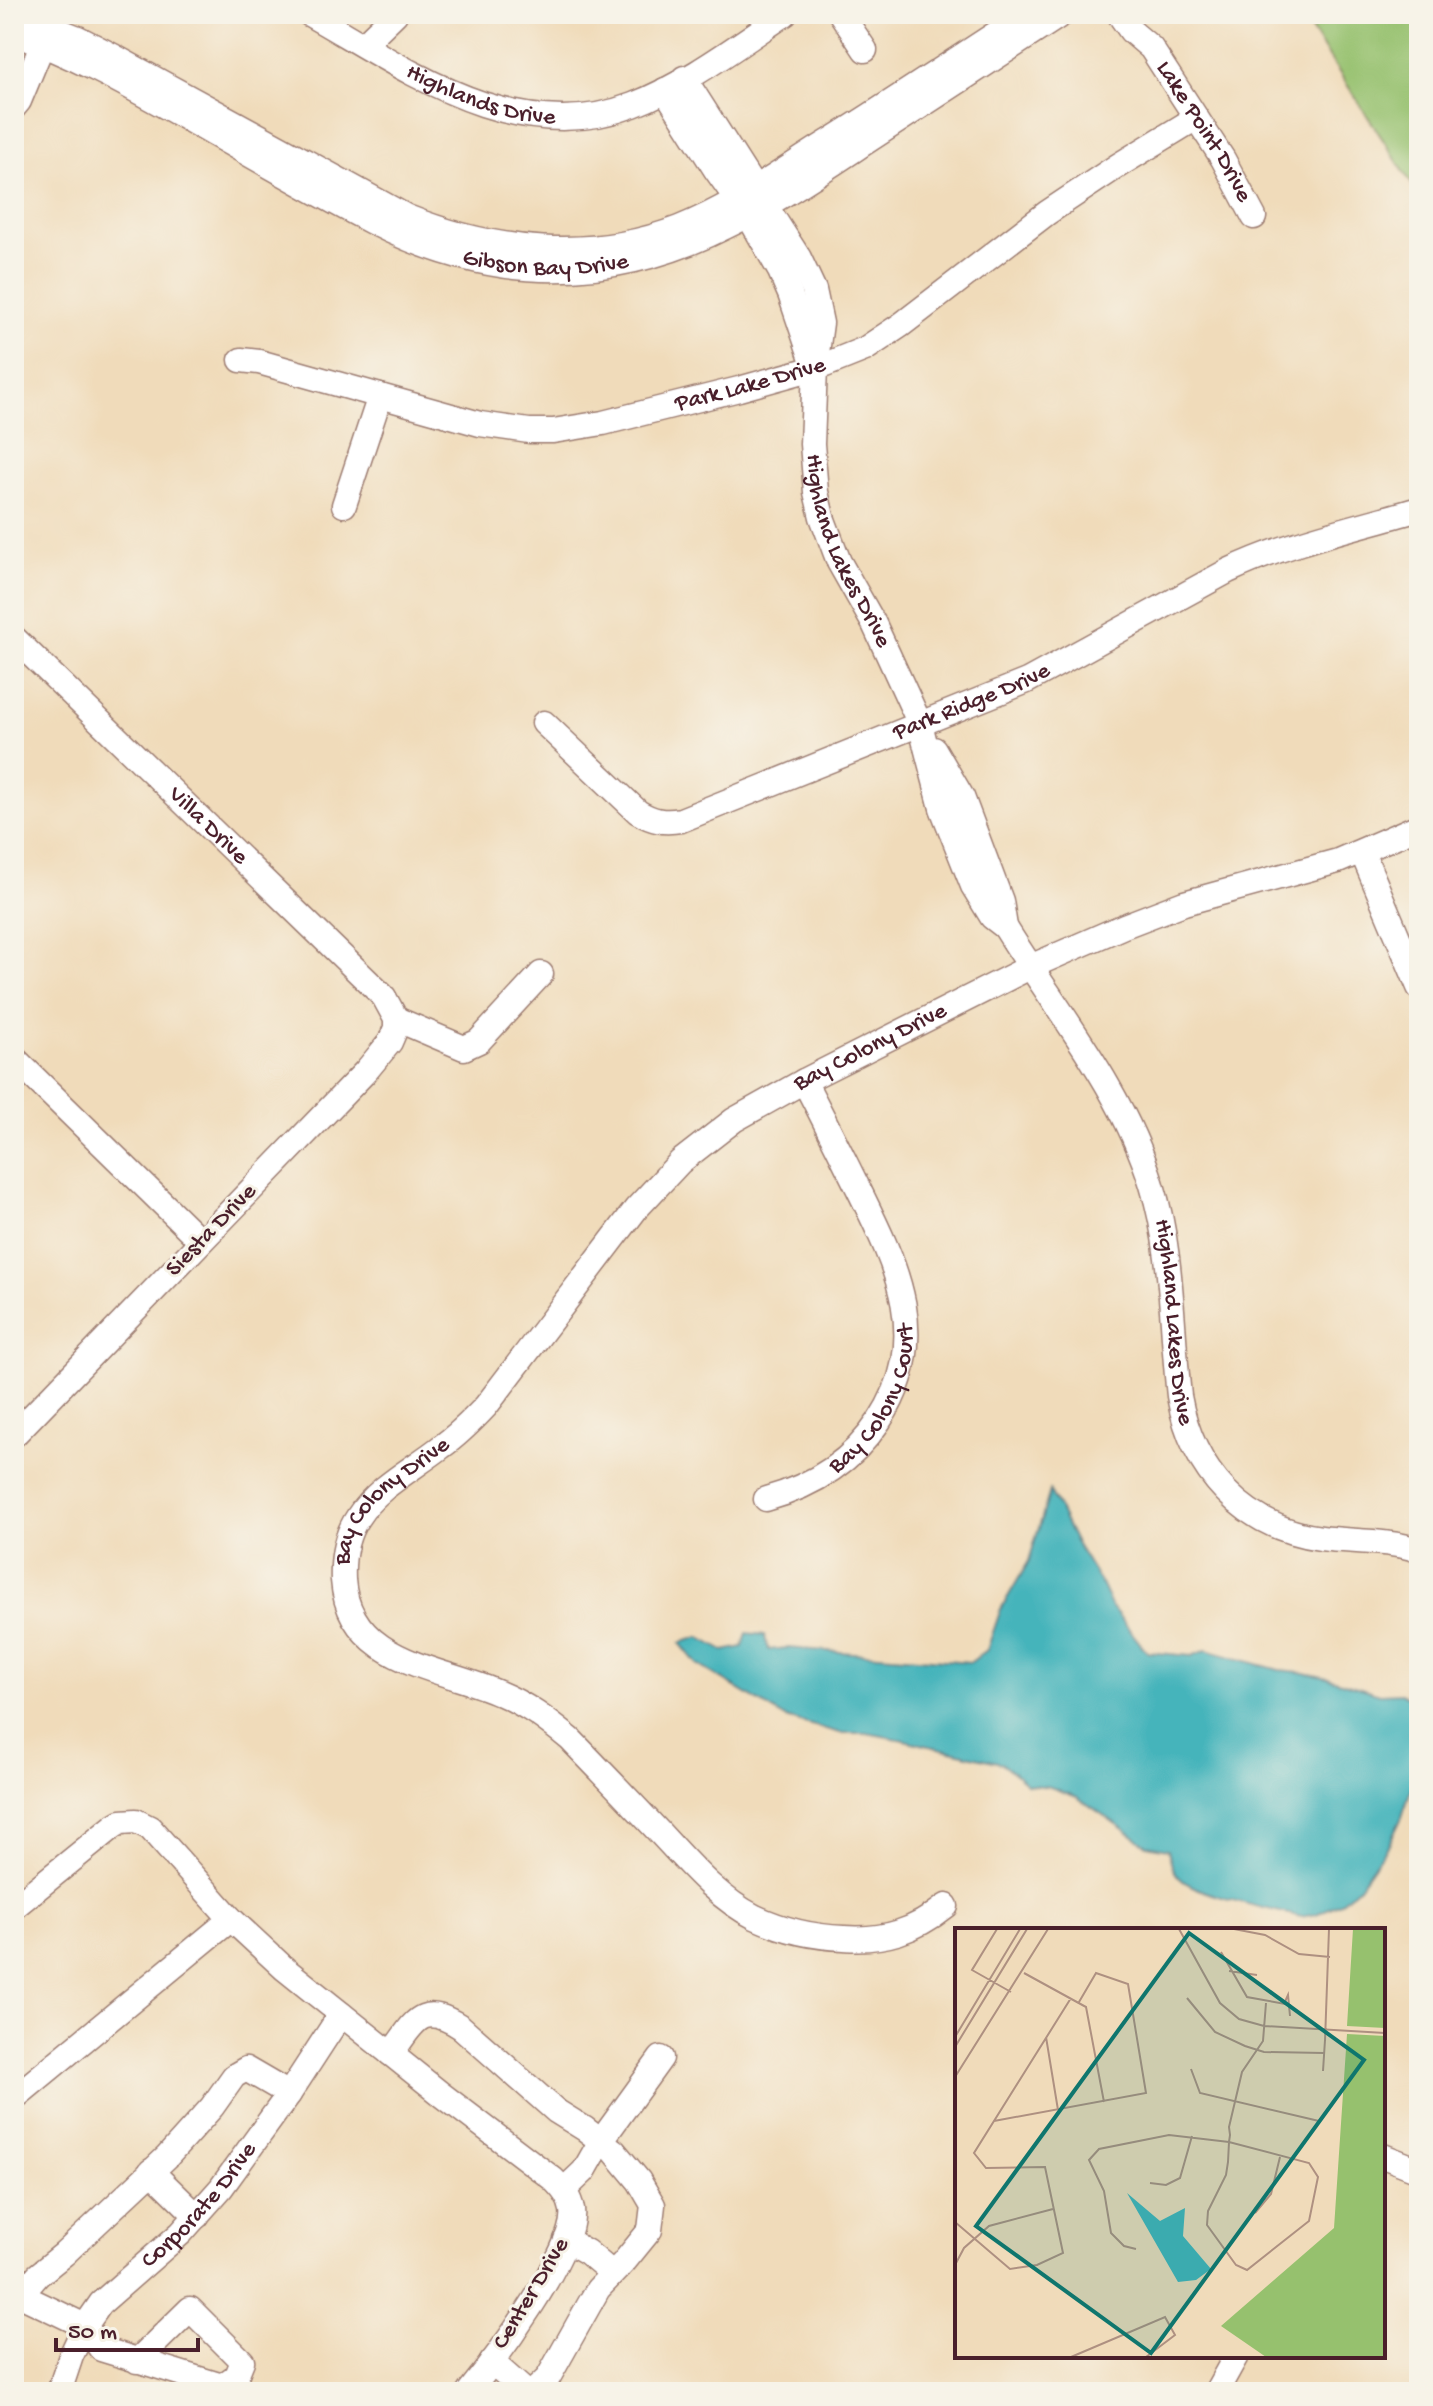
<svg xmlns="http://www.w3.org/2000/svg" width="1433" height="2406" font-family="'Gochi Hand',sans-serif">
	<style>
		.green { fill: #96c16e; stroke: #70704c; stroke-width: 2 }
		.water { fill: #44b4bb; stroke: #476a73; stroke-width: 2 }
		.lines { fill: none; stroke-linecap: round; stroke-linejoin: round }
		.minor-casing { stroke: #9d7d72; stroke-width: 27 }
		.minor { stroke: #fff; stroke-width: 24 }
		.labels { text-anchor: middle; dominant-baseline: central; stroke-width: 6; stroke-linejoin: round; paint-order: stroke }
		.street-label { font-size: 24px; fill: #4a1f2b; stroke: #f7f3e8 }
		.inset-road { fill: none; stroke: #ae9081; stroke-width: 2 }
		.view { fill: #0f766e; fill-opacity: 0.15; stroke: #0f766e; stroke-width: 4 }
		.inset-edge { fill: none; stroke: #4a1f2b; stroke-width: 4 }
	</style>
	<rect width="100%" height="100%" fill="#f7f3e8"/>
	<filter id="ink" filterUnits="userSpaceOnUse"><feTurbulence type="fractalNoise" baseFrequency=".0125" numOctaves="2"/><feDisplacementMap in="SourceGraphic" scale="16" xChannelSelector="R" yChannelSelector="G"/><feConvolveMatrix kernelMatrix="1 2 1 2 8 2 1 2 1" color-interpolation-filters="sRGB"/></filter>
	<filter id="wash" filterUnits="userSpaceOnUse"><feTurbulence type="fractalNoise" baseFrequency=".006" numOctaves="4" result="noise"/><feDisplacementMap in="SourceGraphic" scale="32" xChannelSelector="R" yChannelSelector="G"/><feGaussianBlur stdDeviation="1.8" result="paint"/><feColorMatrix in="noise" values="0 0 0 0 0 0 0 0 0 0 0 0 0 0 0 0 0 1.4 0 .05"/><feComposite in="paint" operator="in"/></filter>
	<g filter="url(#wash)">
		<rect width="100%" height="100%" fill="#f0dbba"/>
		<path class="green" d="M1301,14H1419V195Z"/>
		<path class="water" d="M1050,1491L1074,1540L1101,1584L1111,1606L1147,1652L1192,1656L1206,1650L1279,1670L1300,1672L1328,1678L1380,1694L1401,1693L1419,1704V1763L1402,1817L1390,1842L1359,1886L1341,1903L1316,1914L1301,1917C1275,1910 1196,1895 1180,1878C1172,1870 1170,1860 1168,1849L1147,1845L1077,1797L1050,1787L1027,1784L1002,1763L904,1740L867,1733H840L786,1718L697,1664L680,1643L699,1637L724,1651L743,1647L747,1633L764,1635L769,1650L787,1648L971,1662L987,1650L1001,1609L1029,1561Z"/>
	</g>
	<g filter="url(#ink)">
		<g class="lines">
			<g class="minor-casing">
				<g id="minor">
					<path d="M17,14L78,38L115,57L407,217C495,252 590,262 679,228C730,208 776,175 822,146C891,103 958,58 1026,14"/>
					<path id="s1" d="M309,14C406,69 516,150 633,105C687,84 737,46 785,14"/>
					<path d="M841,14L865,50"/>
					<path id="s2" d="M1119,14L1131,31L1151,48L1223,159L1254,217"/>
					<path id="s3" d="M14,34C71,54 124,83 177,113C242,150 306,188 372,222C489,282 607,286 725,227C778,201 826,168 875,136C937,95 1000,55 1062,14"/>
					<path d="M363,45L395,14"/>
					<path id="s4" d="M684,78L799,258L814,290L821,323L815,368L812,444L816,492L822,517L839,562L874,624L920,724L942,808L973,886L992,917L1005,927C1057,1011 1123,1090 1152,1185C1173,1253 1171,1325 1179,1396C1192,1470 1243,1528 1321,1538C1353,1542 1387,1540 1419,1550"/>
					<path d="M665,90L716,170L748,215L780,271L790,294L813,362"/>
					<path d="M14,107L19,101L48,31"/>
					<path id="s5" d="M241,360L259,362L480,424L529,431H553L603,423L739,389L825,365L865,349L901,325L1047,213L1119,165L1196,118"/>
					<path d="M344,505L380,396"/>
					<path id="s6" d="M14,638L384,997L396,1019V1028L390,1042L366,1071L14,1435"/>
					<path id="s7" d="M544,723L638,812C653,821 664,823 681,820L1027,681L1228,571C1289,542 1354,528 1419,509"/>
					<path d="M934,749L962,797L1001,901L1005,927"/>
					<path d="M1362,852L1419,987"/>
					<path d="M396,1019L464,1048L479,1041L541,974"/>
					<path d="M14,1058L201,1241"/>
					<path id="s8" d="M766,1499C813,1486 852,1462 879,1421C933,1340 897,1267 859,1190C841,1154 823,1117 804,1081"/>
					<path id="s9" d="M946,1906C915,1931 884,1941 844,1938C813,1937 783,1930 755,1917C717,1898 688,1863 659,1832C630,1801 600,1770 570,1739C548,1721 526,1704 499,1693C440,1667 349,1663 343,1580C342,1558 345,1536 358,1517C377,1487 413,1469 441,1447C458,1435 472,1421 486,1406L636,1209L680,1162L734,1120L804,1081L1030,967L1124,926L1184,903L1338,861L1419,826"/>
					<path d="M14,1907L114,1826L121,1822L136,1821L150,1828L231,1919L285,1969L441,2094L553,2179C562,2188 570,2197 572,2210C578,2249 495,2360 469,2392"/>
					<path d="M391,2054C415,2022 420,2001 461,2027L556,2111L585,2129L614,2151L639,2181L653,2205L650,2230L624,2262L598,2289L548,2378L533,2392"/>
					<path d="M14,2098L231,1919"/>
					<path d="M1383,2156L1419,2170"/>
					<path d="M151,2171L197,2216"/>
					<path d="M564,2190L584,2171L601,2141L661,2058"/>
					<path d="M566,2240L587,2252L612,2273"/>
					<path d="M14,2292L85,2326L101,2349L222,2386L236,2376L242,2361L190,2309L137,2361"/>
					<path d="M20,2296L38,2275L64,2254L167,2157L212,2107L234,2076L246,2069L289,2094"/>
					<path d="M492,2362L526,2392"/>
					<path id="s10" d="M59,2392L71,2356L85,2326L101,2303L181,2233L221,2188L289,2094L341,2014"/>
					<path d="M1216,2392L1236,2356"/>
				</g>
			</g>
			<use href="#minor" class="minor"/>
		</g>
	</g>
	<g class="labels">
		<g class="street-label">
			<text stroke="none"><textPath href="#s1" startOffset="192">Highlands Drive</textPath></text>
			<text stroke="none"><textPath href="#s2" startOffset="146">Lake Point Drive</textPath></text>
			<text stroke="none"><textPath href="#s3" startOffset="586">Gibson Bay Drive</textPath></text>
			<text stroke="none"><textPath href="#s5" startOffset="524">Park Lake Drive</textPath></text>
			<text stroke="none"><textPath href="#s4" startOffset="518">Highland Lakes Drive</textPath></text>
			<text stroke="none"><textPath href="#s7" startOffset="488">Park Ridge Drive</textPath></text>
			<text stroke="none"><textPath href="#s6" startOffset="270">Villa Drive</textPath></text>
			<text stroke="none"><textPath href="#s9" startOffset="1522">Bay Colony Drive</textPath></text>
			<text transform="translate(212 1231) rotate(-46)">Siesta Drive</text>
			<text stroke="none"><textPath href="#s4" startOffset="1368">Highland Lakes Drive</textPath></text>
			<text stroke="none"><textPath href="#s8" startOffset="158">Bay Colony Court</textPath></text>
			<text stroke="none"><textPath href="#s9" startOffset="850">Bay Colony Drive</textPath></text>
			<text stroke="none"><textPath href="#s10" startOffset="238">Corporate Drive</textPath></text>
			<text transform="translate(532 2294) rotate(-59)">Center Drive</text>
		</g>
	</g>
	<g transform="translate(955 1928)">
		<rect width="430" height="430" fill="#f0dbba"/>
		<path d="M398,1H430V100L392,98ZM392,106L430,108V429H311L266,398L379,300Z" fill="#96c16e"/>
		<path d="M172,265L205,293L230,280L228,308L256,341L241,352L223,354Z" fill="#44b4bb"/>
		<path class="inset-road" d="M42,1L17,42L56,64M224,1L265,75L284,91L309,98L430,105M279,1L310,7L344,26L375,29M266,24L292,69L336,77M274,43L302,47M69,45L131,79L149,174M232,70L260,104L290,118L309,124L369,125M329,76L333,67L335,88M0,109L65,1M91,109L103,182M370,113L374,1M0,119L72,1M236,141L245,165L364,193M368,143L370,112M0,149L93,1M39,193L191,165L173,56L141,45L124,74M195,255L211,257L225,250L237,208M300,285L316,266L325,229M0,294L55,341L82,337L108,325L90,239L31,240L19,225L116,70M181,321L169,318L156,305L149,263L134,232L144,221L214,207L274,214L354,235L363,249L354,293L292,342L281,337L252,297L253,283L271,247L273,234L274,214L275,207L274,199L287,144L308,113L311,75M0,337L9,320L34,298L98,281M116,429L210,389L220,407L191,429"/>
		<path class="view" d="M234,5L409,132L196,425L21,298Z"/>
		<rect width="430" height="430" class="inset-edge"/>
	</g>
	<rect width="1433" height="2406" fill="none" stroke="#f7f3e8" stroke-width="48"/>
	<path d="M56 2338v12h142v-12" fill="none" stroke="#4a1f2b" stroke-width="4"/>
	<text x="68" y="2338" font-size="24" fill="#4a1f2b" stroke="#f7f3e8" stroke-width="6" paint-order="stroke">50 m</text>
</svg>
